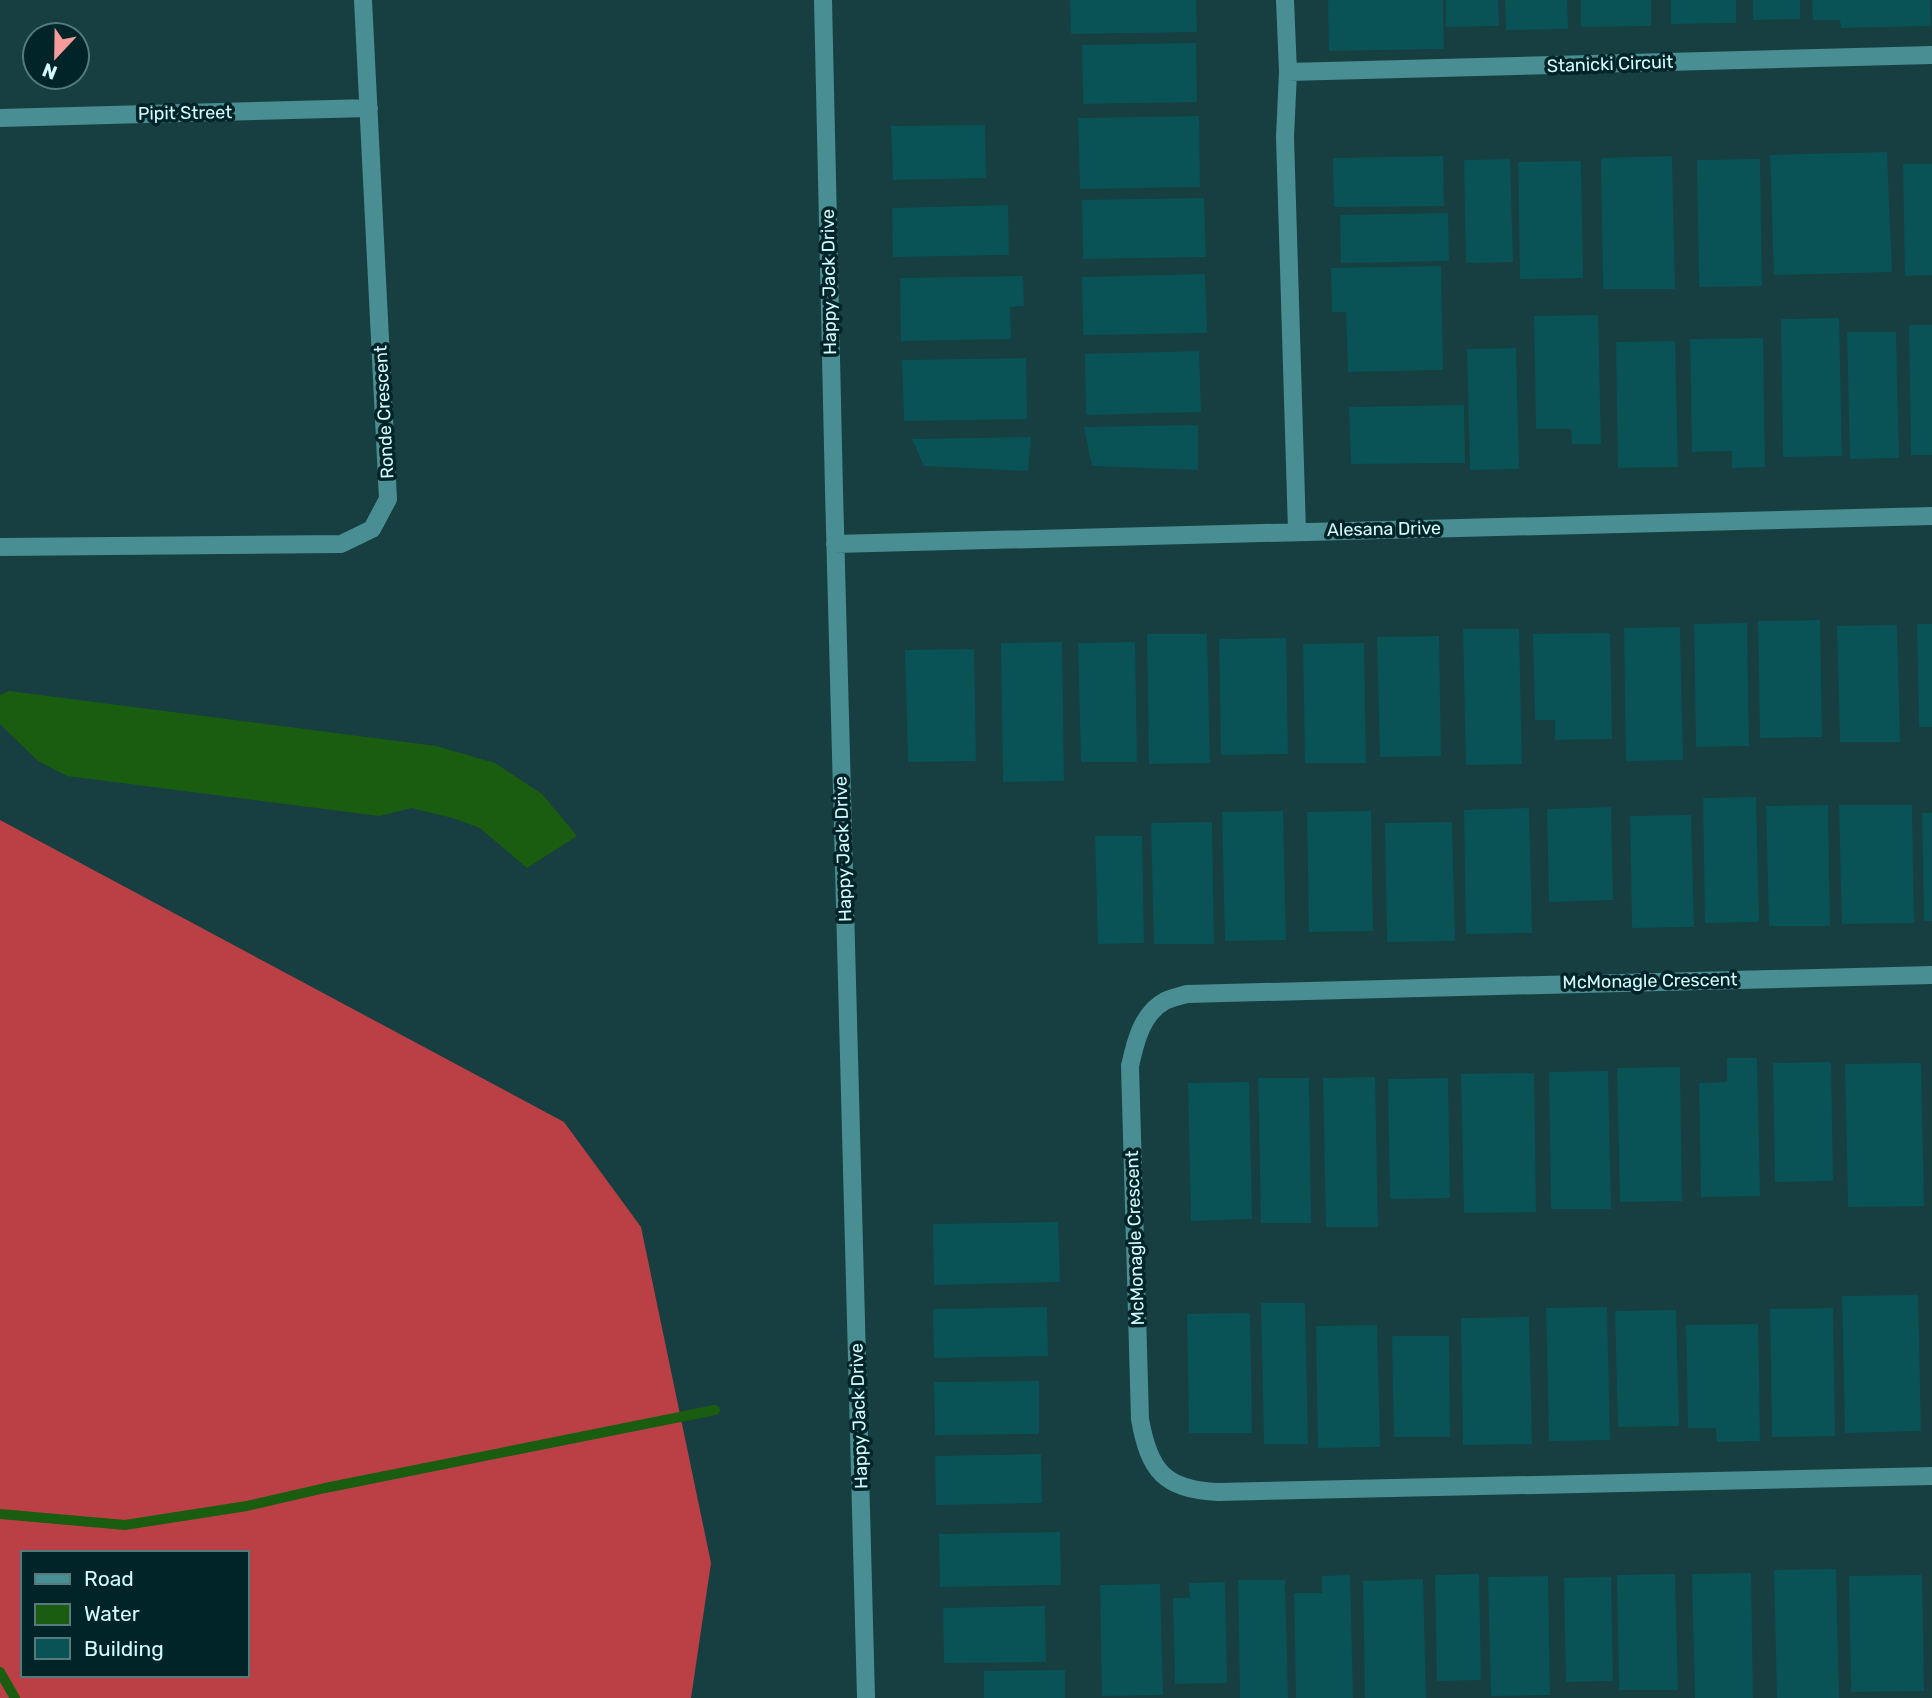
<svg xmlns="http://www.w3.org/2000/svg" width="1932" height="1698" font-family="Rubik,sans-serif">
	<style>
		.forest { fill: #bb4046; fill-rule: evenodd }
		.water { fill: #1b5d10 }
		.lines { fill: none; stroke-linecap: round; stroke-linejoin: round }
		.stream { stroke: #1b5d10; stroke-width: 10 }
		.building { fill: #095256 }
		.minor { stroke: #488e93; stroke-width: 18 }
		.labels { text-anchor: middle; dominant-baseline: central; stroke-width: 7; stroke-linejoin: round; paint-order: stroke }
		.street-label { font-size: 18px; fill: #d2fcff; stroke: #002427 }
	</style>
	<rect width="100%" height="100%" fill="#173e40"/>
	<path class="forest" d="M0,820L564,1122L641,1227L711,1563L691,1698H0ZM23,1553H247V1675H23Z"/>
	<path class="water" d="M9,691L436,746L495,763L542,794L577,836L527,868L480,828L453,818L411,808L379,816L67,776L38,761L0,724V695Z"/>
	<g class="lines">
		<path class="stream" d="M0,1514L125,1525L247,1506L325,1488L715,1410
			M0,1672L15,1698"/>
	</g>
	<path class="building" d="M1070,0H1196L1197,32L1071,34Z
		M1328,0H1443L1444,49L1329,51Z
		M1446,0H1498L1499,26L1446,27Z
		M1505,0H1567L1568,29L1506,30Z
		M1581,0H1651V26L1581,27Z
		M1671,0H1736V23L1671,24Z
		M1753,0H1800V19L1753,20Z
		M1812,0H1930L1931,26L1841,28L1840,20H1813Z
		M1196,43L1197,102L1083,104L1082,45Z
		M1199,116L1200,187L1080,189L1078,118Z
		M985,125L986,178L893,180L891,126Z
		M1887,152L1892,272L1774,275L1770,155Z
		M1443,156L1444,206L1334,207L1333,158Z
		M1672,156L1675,289H1603L1601,158Z
		M1510,159L1513,262L1466,263L1464,160Z
		M1760,159L1762,286L1699,287L1697,160Z
		M1581,161L1583,278L1520,279L1518,162Z
		M1903,164H1932V275L1905,276Z
		M1204,198L1206,257L1083,259L1082,200Z
		M1008,205L1009,255L893,257L892,208Z
		M1448,213L1449,261L1341,263L1340,215Z
		M1441,266L1443,370L1348,372L1346,312H1332L1331,268Z
		M1205,274L1207,333L1083,335L1082,277Z
		M1023,276L1024,306L1010,307L1011,339L901,341L900,278Z
		M1598,315L1601,444H1572L1571,429H1536L1534,316Z
		M1839,318L1842,456L1783,457L1781,319Z
		M1909,325H1932V455H1911Z
		M1847,332H1896L1899,458L1850,459Z
		M1763,338L1765,467L1732,468V451L1692,452L1690,339Z
		M1675,341L1678,467L1618,468L1616,342Z
		M1516,348L1519,469L1470,470L1467,349Z
		M1199,351L1201,412L1086,415L1085,354Z
		M1026,358L1027,419L904,421L902,360Z
		M1464,405L1465,463L1351,464L1349,407Z
		M1198,425V470L1092,466L1084,427Z
		M1031,437L1028,471L924,466L912,439Z
		M1820,620L1822,737L1760,738L1758,621Z
		M1747,623L1749,746L1696,747L1694,624Z
		M1917,624H1932V727H1919Z
		M1897,625L1900,742H1840L1837,626Z
		M1680,627L1683,760L1626,761L1624,628Z
		M1463,629H1519L1522,764L1466,765Z
		M1610,633L1612,739L1555,740V720H1535L1533,634Z
		M1147,634H1207L1210,763L1149,764Z
		M1439,636L1441,756L1380,757L1377,637Z
		M1286,638L1288,754L1221,755L1219,639Z
		M1062,642L1064,781L1003,782L1001,643Z
		M1135,642L1137,762H1081L1078,643Z
		M1364,643L1366,763H1305L1303,644Z
		M974,649L976,761L908,762L905,650Z
		M1756,797L1759,922L1705,923L1703,798Z
		M1828,805L1830,926H1769L1766,806Z
		M1839,805H1912L1914,923L1842,924Z
		M1611,807L1613,900L1549,902L1547,809Z
		M1529,808L1532,933L1466,934L1464,810Z
		M1283,811L1286,940L1225,941L1222,812Z
		M1371,811L1373,931L1309,932L1307,812Z
		M1922,813H1932V921H1924Z
		M1691,815L1694,927L1632,928L1630,816Z
		M1212,822L1214,944H1154L1151,823Z
		M1452,822L1455,941L1387,942L1385,823Z
		M1095,836H1142L1144,943L1098,944Z
		M1727,1058H1757L1760,1196L1701,1197L1699,1083L1727,1082Z
		M1831,1062L1833,1181L1775,1182L1773,1063Z
		M1921,1063L1924,1206L1848,1207L1845,1064Z
		M1680,1067L1682,1201L1620,1202L1617,1068Z
		M1608,1071L1611,1209H1551L1549,1072Z
		M1534,1073L1536,1212L1464,1213L1461,1074Z
		M1375,1077L1378,1227H1326L1323,1078Z
		M1258,1078H1309L1311,1223H1261Z
		M1448,1078L1450,1198L1390,1199L1388,1079Z
		M1249,1082L1252,1219L1191,1221L1188,1083Z
		M1058,1222L1060,1282L934,1285L933,1224Z
		M1918,1295L1921,1431L1845,1433L1842,1296Z
		M1261,1303H1305L1308,1444H1264Z
		M1047,1307L1048,1356L934,1358L933,1309Z
		M1607,1307L1610,1440L1549,1441L1546,1308Z
		M1833,1308L1835,1436L1772,1437L1770,1309Z
		M1676,1310L1679,1426L1618,1427L1615,1311Z
		M1250,1313L1252,1433H1189L1187,1314Z
		M1529,1317L1532,1444L1463,1445L1461,1318Z
		M1758,1324L1760,1441L1717,1442L1716,1428H1688L1686,1325Z
		M1377,1325L1380,1447L1318,1448L1316,1326Z
		M1392,1336H1449L1450,1437H1394Z
		M1039,1381V1434L935,1435L934,1382Z
		M1041,1454L1042,1503L936,1505L935,1456Z
		M1060,1532L1061,1585L940,1587L939,1534Z
		M1836,1569L1839,1698H1777L1774,1570Z
		M1751,1573L1753,1698H1695L1692,1574Z
		M1479,1574L1481,1680L1437,1681L1435,1575Z
		M1675,1574L1678,1690H1619L1617,1575Z
		M1350,1575L1353,1698H1296L1294,1593H1322V1576Z
		M1922,1575L1924,1691L1851,1692L1849,1576Z
		M1548,1576L1550,1695L1491,1696L1488,1577Z
		M1611,1577L1613,1681L1566,1682L1564,1578Z
		M1423,1579L1426,1698H1365L1363,1581Z
		M1238,1580H1285L1288,1698H1240Z
		M1225,1582L1227,1683L1175,1684L1173,1598H1190L1189,1583Z
		M1160,1584L1163,1695L1102,1696L1100,1585Z
		M1045,1606L1046,1662L944,1663L943,1608Z
		M1065,1670V1698H984V1671Z"/>
	<g class="lines">
		<path class="minor" d="M823,0L834,491L866,1698
			M1285,0L1288,72L1285,137L1297,531
			M1288,72L1932,55
			M0,118L369,108
			M835,544L1932,516
			M0,547L341,544L372,529L388,499L363,0
			M1932,975L1187,994C1180,996 1171,998 1165,1001C1142,1013 1135,1043 1130,1066L1140,1419C1149,1470 1164,1490 1218,1492L1932,1476"/>
	</g>
	<g class="labels">
		<g class="street-label">
			<text transform="translate(1610 64) rotate(-2)">Stanicki Circuit</text>
			<text transform="translate(185 113) rotate(-1)">Pipit Street</text>
			<text transform="translate(829 282) rotate(-91)">Happy Jack Drive</text>
			<text transform="translate(384 412) rotate(-93)">Ronde Crescent</text>
			<text transform="translate(1384 529) rotate(-1)">Alesana Drive</text>
			<text transform="translate(843 849) rotate(-92)">Happy Jack Drive</text>
			<text transform="translate(1650 981) rotate(-1)">McMonagle Crescent</text>
			<text transform="translate(1135 1238) rotate(-92)">McMonagle Crescent</text>
			<text transform="translate(859 1416) rotate(-92)">Happy Jack Drive</text>
		</g>
	</g>
	<rect x="21" y="1551" width="228" height="126" fill="#002427" stroke="#547a7d" stroke-width="2"/>
	<rect x="35" y="1574" width="35" height="10" fill="#488e93" stroke="#547a7d" stroke-width="2"/>
	<text x="84" y="1586" font-size="21" fill="#d2fcff">Road</text>
	<rect x="35" y="1604" width="35" height="21" fill="#1b5d10" stroke="#547a7d" stroke-width="2"/>
	<text x="84" y="1621" font-size="21" fill="#d2fcff">Water</text>
	<rect x="35" y="1638" width="35" height="21" fill="#095256" stroke="#547a7d" stroke-width="2"/>
	<text x="84" y="1656" font-size="21" fill="#d2fcff">Building</text>
	<g transform="translate(56 56) rotate(202)"><circle r="33" fill="#002427" stroke="#547a7d" stroke-width="2"/>
	<path d="M0-5L12 26L0 18L-12 26Z" fill="#f59b99"/>
	<text y="-10" font-size="19" font-weight="bold" text-anchor="middle" fill="#d2fcff">N</text>
	</g>
</svg>
